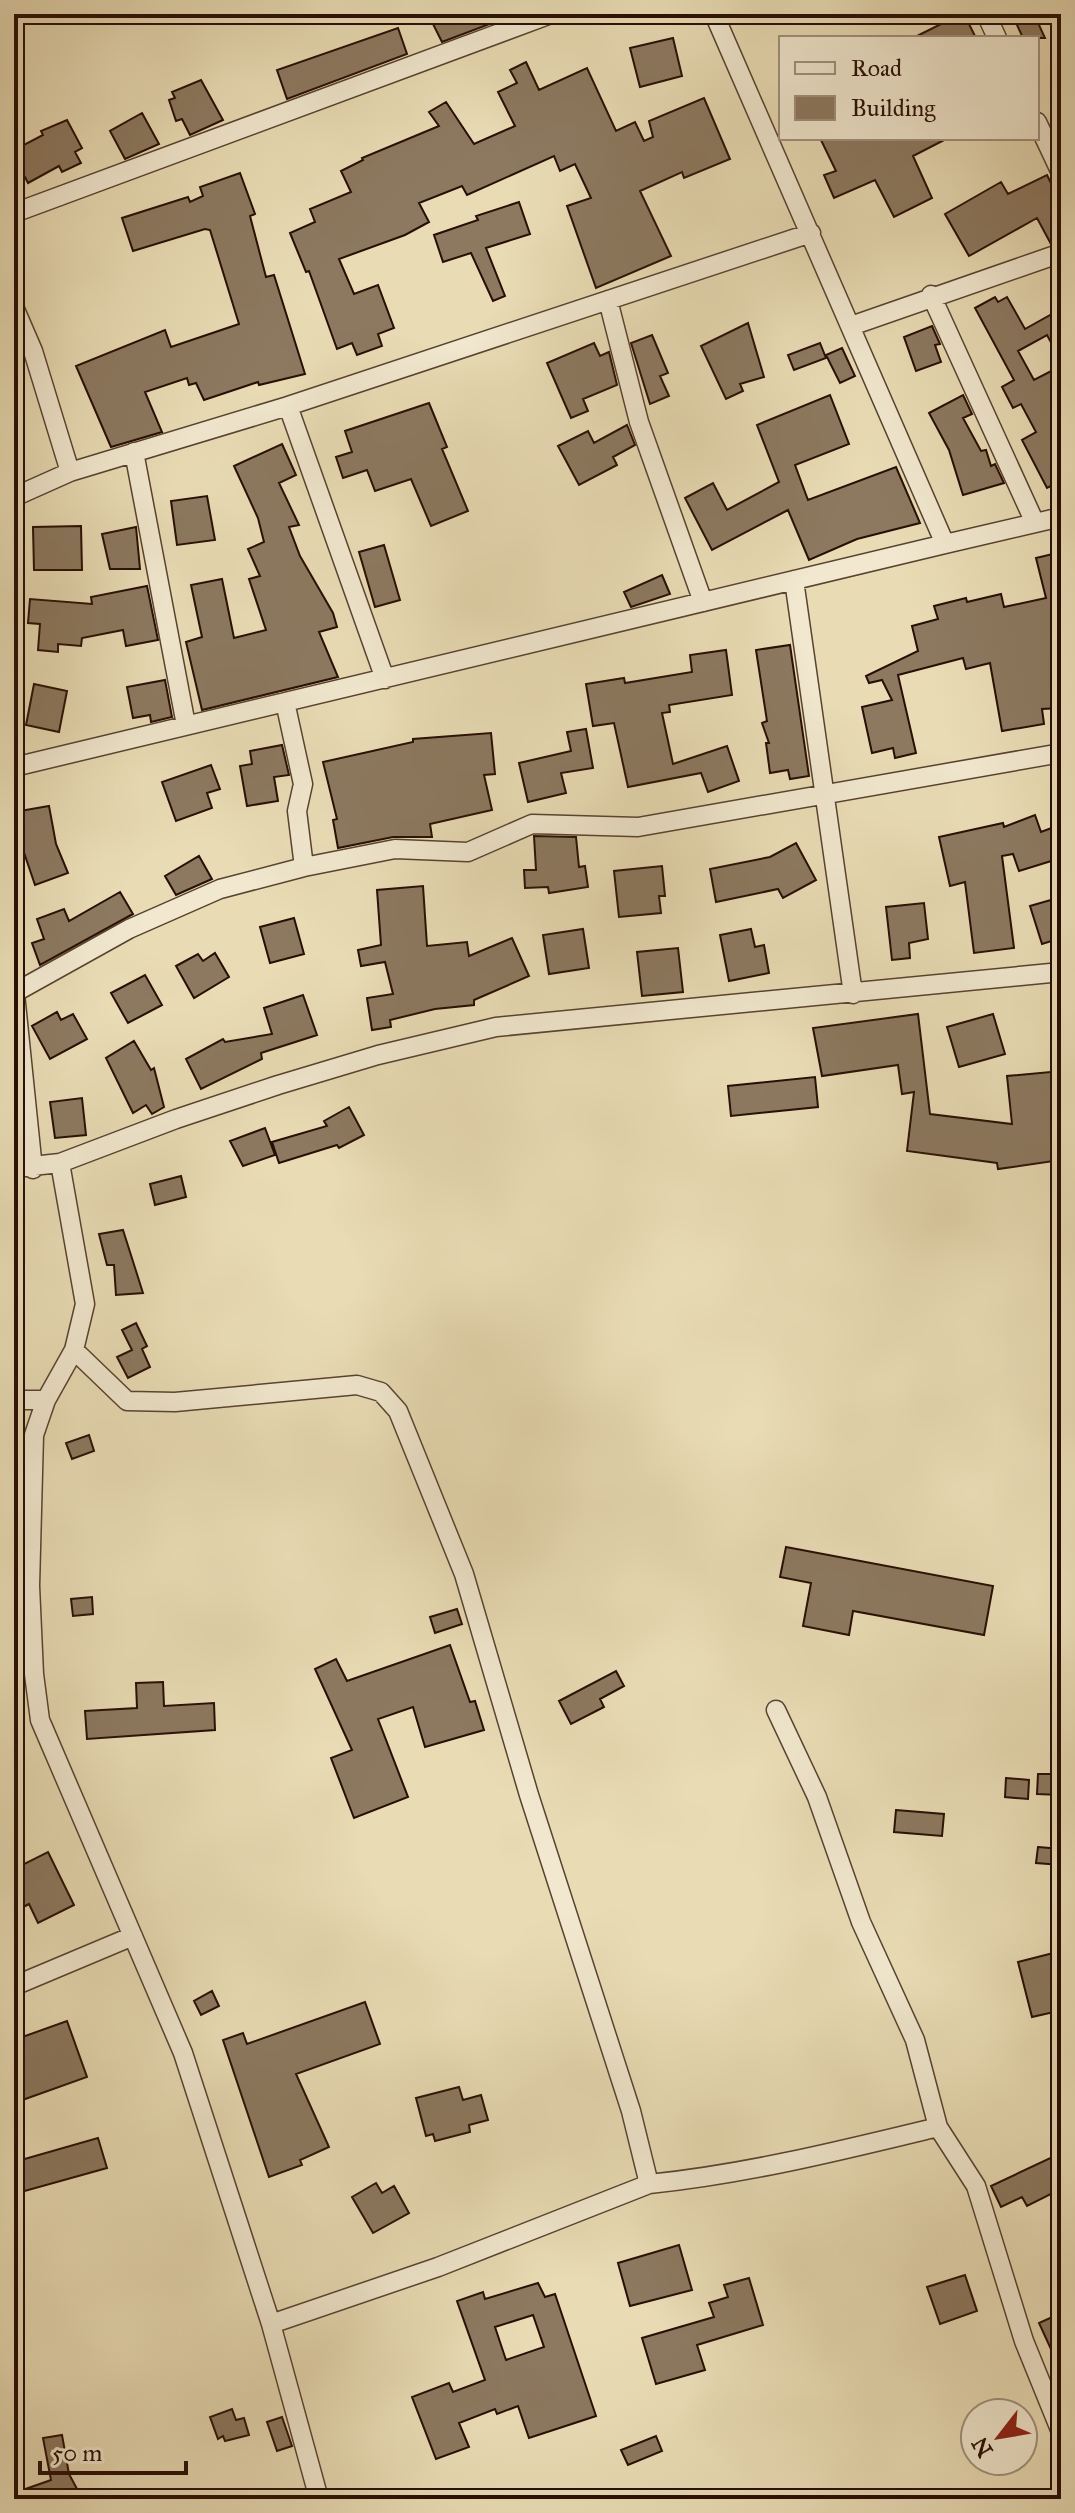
<svg xmlns="http://www.w3.org/2000/svg" width="1075" height="2513" font-family="'IM FELL Great Primer',serif">
	<style>
		.building { fill: #8c7960; stroke: #280e04; stroke-width: 2; fill-rule: evenodd }
		.lines { fill: none; stroke-linecap: round; stroke-linejoin: round }
		.minor-casing { stroke: #584230; stroke-width: 21 }
		.minor { stroke: #f1e8cf; stroke-width: 18 }
	</style>
	<rect width="100%" height="100%" fill="#e9dcb5"/>
	<filter id="stains"><feTurbulence type="fractalNoise" baseFrequency=".0025" numOctaves="4"/><feColorMatrix values="0 0 0 0 .2 0 0 0 0 .09 0 0 0 0 .02 0 0 0 .5 -.17"/></filter>
	<radialGradient id="worn" r=".72"><stop offset=".6" stop-color="#630" stop-opacity="0"/><stop offset="1" stop-color="#630" stop-opacity=".3"/></radialGradient>
	<path class="building" d="M454,14H516L442,42L433,24Z
		M961,14H964L976,38H913Z
		M1012,14H1034L1045,38H1023Z
		M398,28L407,54L287,99L277,70Z
		M673,38L682,76L640,87L630,48Z
		M526,62L539,90L587,68L616,131L635,122L644,141L653,137L649,121L704,98L730,159L684,178L682,172L640,191L671,256L596,288L567,206L591,198L575,164L560,171L554,156L467,195L462,186L419,203L429,222L405,235L339,259L354,294L378,285L394,328L378,334L382,346L357,355L352,343L337,349L309,271L306,272L290,233L315,222L310,209L351,192L341,171L363,160L362,158L439,126L429,112L446,102L474,144L515,126L498,92L517,83L510,70Z
		M201,80L223,120L190,135L182,119L176,121L169,100L175,98L172,92Z
		M142,113L159,144L125,159L110,131Z
		M67,120L82,148L75,152L81,163L62,172L59,166L28,183L25,177L14,183V150L43,135L41,131Z
		M820,138H948L913,156L932,198L894,217L875,180L834,198L824,175L836,171Z
		M240,173L255,214L250,216L266,277L274,275L305,374L259,385L258,382L204,400L196,383L189,385L187,378L145,392L162,432L111,447L76,366L165,330L171,347L239,324L210,230L205,229L133,251L122,218L188,197L190,202L203,196L200,187Z
		M1047,175L1061,204V241L1051,244L1037,218L969,256L945,214L1001,182L1008,194Z
		M519,202L530,234L486,248L505,296L493,301L471,253L443,262L434,235L478,220L476,216Z
		M995,297L998,302L1007,297L1025,329L1061,309V361L1047,335L1018,351L1034,380L1061,366V481L1047,488L1022,440L1036,432L1021,404L1013,408L1002,387L1014,380L975,308Z
		M748,323L764,377L740,384L743,391L726,399L701,346Z
		M932,326L940,344L935,345L941,362L916,371L904,337Z
		M652,335L668,373L660,376L669,396L650,404L631,343Z
		M594,343L600,356L609,352L617,385L583,399L588,411L571,418L547,363Z
		M820,343L826,358L794,370L788,355Z
		M842,348L855,376L840,383L826,355Z
		M830,395L849,444L795,465L808,500L896,467L920,523L857,539L809,560L788,510L712,550L685,498L713,483L727,510L779,482L757,425Z
		M963,395L972,414L963,418L981,451L986,450L991,466L995,464L1004,483L963,495L949,450L929,413Z
		M429,403L447,447L442,449L468,511L431,526L411,479L375,491L367,470L343,478L336,457L352,452L345,431Z
		M627,425L635,445L613,457L617,465L579,485L558,446L588,431L594,443Z
		M282,444L296,475L279,483L299,525L289,527L300,556L333,613L337,627L319,632L338,677L202,710L186,642L202,637L191,585L222,579L234,638L266,630L249,579L260,576L248,549L264,542L258,518L234,466Z
		M207,496L215,540L177,545L171,501Z
		M81,526L82,570H34L33,527Z
		M136,527L140,569H110L102,534Z
		M384,545L400,600L375,607L359,552Z
		M1061,552V708L1042,709L1044,724L1002,731L990,663L966,669L963,658L898,675L916,753L895,758L893,748L872,753L862,707L892,700L882,680L869,683L866,676L918,651L912,626L938,619L934,606L966,598L967,602L1001,594L1004,607L1046,598L1036,558Z
		M662,575L670,594L631,607L624,592Z
		M147,586L158,640L126,646L123,630L82,638L81,646L58,644V652L38,650L40,624L28,623L30,599L92,604L91,597Z
		M790,645L809,776L790,779L788,770L770,773L766,743H769L762,723L767,721L756,650Z
		M726,650L732,695L669,705L670,712L662,713L673,764L727,746L739,781L708,792L701,773L628,787L614,723L593,726L586,684L624,678L625,683L692,672L690,655Z
		M165,680L172,717L151,722L150,715L133,718L127,687Z
		M34,684L67,691L59,732L26,725Z
		M586,729L593,768L561,773L566,793L528,802L519,763L571,751L567,732Z
		M491,733L495,774L484,775L492,810L430,824L432,837H393L338,848L333,820L337,819L323,762L413,742V739Z
		M282,745L289,775L274,777L278,801L247,806L240,766L252,764L250,751Z
		M211,765L220,789L207,793L212,808L176,821L162,782Z
		M49,806L56,844L68,873L35,885L18,835L14,836V812Z
		M1035,815L1041,832L1057,826L1061,858L1019,871L1013,854L1002,856L1014,948L974,953L965,882L950,886L939,837L1003,823L1004,827Z
		M534,836L576,837L579,867L585,866L588,887L549,893L548,887L525,888L524,870H536Z
		M796,843L816,880L783,898L778,889L716,902L710,869L770,857Z
		M199,856L212,879L176,895L165,876Z
		M662,866L665,896H659L661,913L619,917L614,871Z
		M423,886L427,946L467,942L469,956L512,938L529,976L474,1000V1005L435,1009L390,1020L391,1027L372,1030L367,998L393,994L385,962L361,966L358,950L381,945L377,890Z
		M120,892L133,914L40,965L32,943L44,939L37,919L64,909L69,921Z
		M1061,897V938L1042,944L1030,906Z
		M924,903L928,939L909,943L910,958L892,960L886,907Z
		M294,918L304,954L270,963L260,927Z
		M583,929L589,968L549,974L543,935Z
		M751,929L755,947L764,945L769,973L729,981L720,935Z
		M678,948L683,992L642,996L637,952Z
		M215,953L229,977L194,998L176,966L198,954L203,961Z
		M145,975L162,1005L128,1023L111,993Z
		M303,995L317,1035L261,1053L262,1059L201,1089L186,1059L223,1039L225,1042L272,1034L264,1008Z
		M57,1012L61,1020L73,1014L87,1039L50,1059L32,1026Z
		M918,1014L930,1114L1012,1124L1007,1076L1061,1071V1160L998,1169L997,1163L907,1151L914,1092L902,1094L898,1065L822,1076L813,1028Z
		M993,1014L1005,1054L959,1067L947,1027Z
		M134,1041L151,1070L154,1068L164,1107L152,1114L146,1105L133,1113L106,1058Z
		M815,1077L818,1107L731,1116L728,1086Z
		M82,1098L86,1135L55,1138L50,1102Z
		M349,1107L364,1135L339,1148L337,1145L279,1163L272,1142L327,1126L324,1121Z
		M265,1128L275,1155L243,1166L230,1141Z
		M181,1176L186,1197L155,1205L150,1184Z
		M123,1230L143,1293L116,1295L114,1265H107L99,1234Z
		M136,1323L147,1346L142,1349L150,1367L128,1378L117,1357L132,1350L122,1330Z
		M89,1435L94,1451L72,1459L66,1443Z
		M786,1547L993,1586L984,1635L853,1611L849,1635L803,1626L811,1583L780,1577Z
		M92,1597L93,1614L73,1616L71,1599Z
		M457,1609L462,1624L435,1633L430,1617Z
		M450,1645L470,1702L475,1701L484,1730L425,1747L413,1707L378,1719L408,1797L354,1818L331,1758L352,1750L315,1669L336,1659L347,1681Z
		M616,1671L624,1686L600,1699L604,1707L571,1724L559,1701Z
		M163,1682L164,1706L214,1703L215,1730L87,1739L85,1711L137,1708L136,1683Z
		M1038,1774H1061V1795L1037,1794Z
		M1006,1778L1029,1780L1028,1799L1005,1797Z
		M896,1810L944,1814L942,1836L894,1832Z
		M1038,1847L1061,1849V1865L1036,1863Z
		M48,1852L74,1905L38,1923L29,1904L14,1912V1869Z
		M1061,1951V2001L1052,2004L1054,2012L1032,2017L1018,1962Z
		M212,1991L219,2006L201,2015L194,2001Z
		M365,2002L380,2044L296,2074L329,2147L300,2160L302,2165L269,2177L223,2040L243,2033L247,2044Z
		M67,2021L87,2077L14,2103V2040Z
		M459,2087L463,2100L481,2095L488,2120L469,2125L470,2132L435,2141L433,2134L426,2136L416,2098Z
		M98,2138L107,2168L14,2194V2162Z
		M1061,2153V2189L1027,2206L1022,2197L1001,2207L991,2186Z
		M376,2183L382,2193L394,2186L409,2213L373,2233L352,2197Z
		M679,2245L692,2290L630,2306L618,2263Z
		M965,2275L977,2311L940,2324L927,2287Z
		M749,2278L763,2325L697,2345L705,2370L656,2384L642,2338L714,2317L709,2303L728,2297L724,2285Z
		M538,2283L545,2297L555,2294L596,2416L529,2438L518,2406L497,2414L495,2409L459,2423L469,2447L436,2459L412,2397L449,2383L453,2392L485,2380L457,2301L483,2292L485,2299ZM533,2315L544,2347L506,2360L495,2327Z
		M1061,2313V2371L1039,2323Z
		M232,2409L236,2420L244,2418L249,2435L225,2441L223,2436L218,2439L210,2417Z
		M282,2417L292,2446L277,2451L267,2422Z
		M62,2435L69,2474L77,2489L47,2499H14V2493L51,2480L43,2438Z
		M656,2436L662,2451L628,2465L621,2450Z"/>
	<g class="lines">
		<g class="minor-casing">
			<path id="minor" d="M986,14L997,38
				M1037,122L1061,173
				M14,213L551,14
				M931,295L1035,523
				M608,300L639,422L703,602
				M14,307L33,351L70,472L14,497
				M851,326L1061,253
				M288,406L385,679
				M134,452L186,725
				M70,472L288,406L811,233
				M945,544L1061,517
				M794,580L853,994
				M285,702L303,784L297,811L304,867
				M14,767L945,544L714,14
				M14,984L33,1169
				M14,993L129,929L220,889L304,867L395,849L468,852L532,824L638,827L1061,753
				M60,1163L85,1304L74,1350L46,1400L34,1435L30,1586L34,1674L40,1720L183,2053L271,2324L319,2499
				M14,1168L60,1163L176,1119L278,1085L378,1055L496,1027L1061,972
				M74,1350L127,1401L175,1402L357,1385L381,1392L398,1411L464,1574L529,1795L631,2111L649,2184L438,2267L271,2324
				M14,1400H46
				M776,1710L817,1797L861,1922L915,2040L938,2127L976,2186L1024,2341L1061,2432
				M14,1986L133,1936
				M649,2184C747,2174 843,2150 938,2127"/>
		</g>
		<use href="#minor" class="minor"/>
	</g>
	<rect width="1075" height="2513" fill="none" stroke="#e9dcb5" stroke-width="48"/>
	<rect x="16" y="16" width="1043" height="2481" fill="none" stroke="#280e04" stroke-width="4"/>
	<rect x="24" y="24" width="1027" height="2465" fill="none" stroke="#280e04" stroke-width="2"/>
	<rect x="779" y="36" width="260" height="104" fill="#f1e8cf" stroke="#a1917e" stroke-width="2"/>
	<rect x="795" y="62" width="40" height="12" fill="#f1e8cf" stroke="#a1917e" stroke-width="2"/>
	<text x="851" y="76" font-size="24" fill="#280e04">Road</text>
	<rect x="795" y="96" width="40" height="24" fill="#8c7960" stroke="#a1917e" stroke-width="2"/>
	<text x="851" y="116" font-size="24" fill="#280e04">Building</text>
	<g transform="translate(999 2437) rotate(239)"><circle r="38" fill="#f1e8cf" stroke="#a1917e" stroke-width="2"/>
	<path d="M0-6L14 30L0 20L-14 30Z" fill="#8f2418"/>
	<text y="-12" font-size="22" font-weight="bold" text-anchor="middle" fill="#280e04">N</text>
	</g>
	<path d="M40 2461v12h146v-12" fill="none" stroke="#280e04" stroke-width="4"/>
	<text x="52" y="2461" font-size="24" fill="#280e04" stroke="#f1e8cf" stroke-width="6" paint-order="stroke">50 m</text>
	<rect width="100%" height="100%" filter="url(#stains)"/>
	<rect width="100%" height="100%" fill="url(#worn)"/>
</svg>
